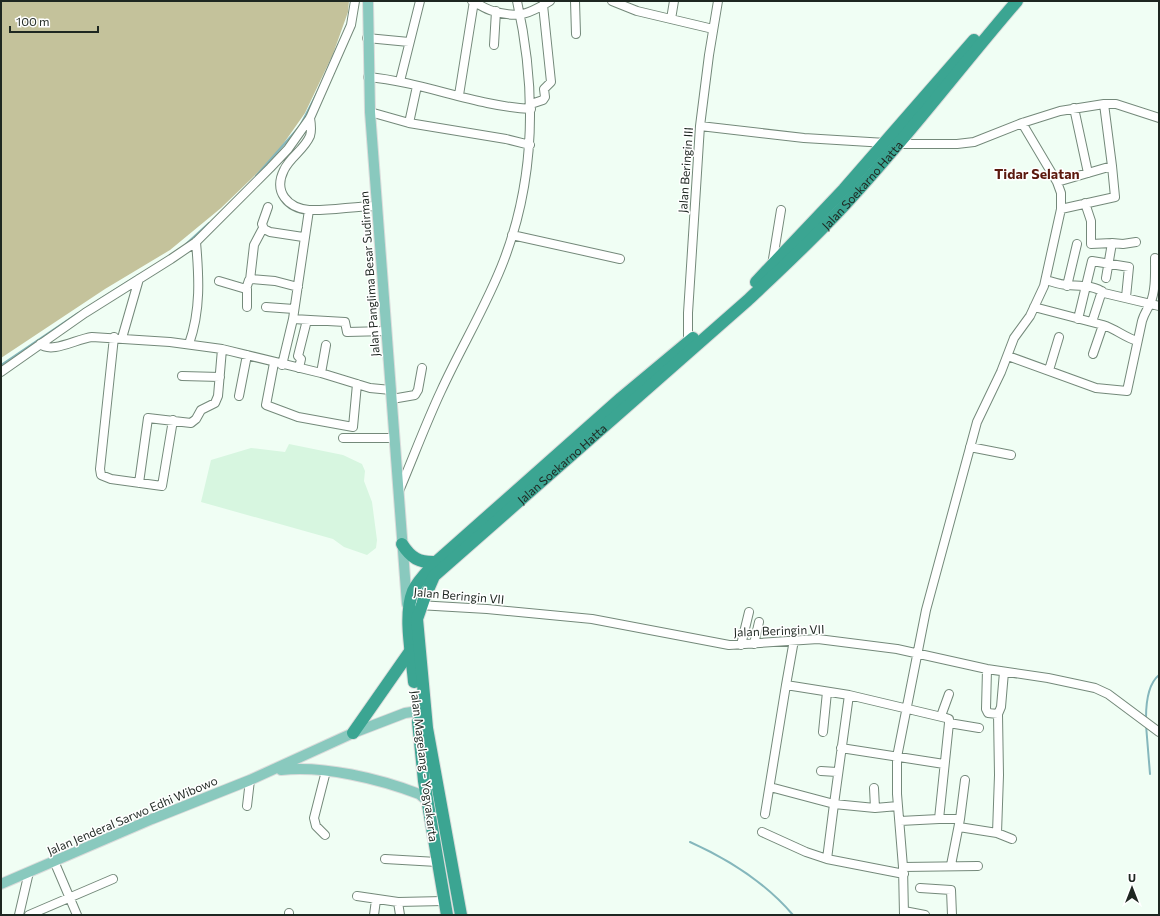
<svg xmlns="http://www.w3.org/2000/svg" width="1160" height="916" font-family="Commissioner,sans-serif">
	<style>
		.built { fill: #d7f6e0 }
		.forest { fill: #c4c29b }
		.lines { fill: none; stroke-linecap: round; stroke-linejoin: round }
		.stream { stroke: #85b7bc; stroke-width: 2 }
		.minor-casing { stroke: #74897a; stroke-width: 10 }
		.major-casing { stroke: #dbdcdb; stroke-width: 12 }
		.highway-casing { stroke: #dbdcdb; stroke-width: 14 }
		.minor { stroke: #fff; stroke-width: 8 }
		.major { stroke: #89c9be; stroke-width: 10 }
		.highway { stroke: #3ba592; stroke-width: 12 }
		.labels { text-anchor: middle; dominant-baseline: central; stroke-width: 3; stroke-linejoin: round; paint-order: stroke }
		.street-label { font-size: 12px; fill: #1e2721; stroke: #fff }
		.quarter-label { font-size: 14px; font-weight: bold; fill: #5c190e; stroke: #fff }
	</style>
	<rect width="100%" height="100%" fill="#f0fef4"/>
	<path class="built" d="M289,444L343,455L362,464L365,471L364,481L372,502L377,540L376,548L367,555L344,547L333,539L201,502L211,460L251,448L285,452Z"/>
	<path class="forest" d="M1,1H349L348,12L333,54L305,113L274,157L221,208L170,250L105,289L1,358Z"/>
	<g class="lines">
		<path class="stream" d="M256,176L300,126L318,91
			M186,244L209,223
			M97,301L140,274
			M1,365L78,313
			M1146,718C1146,704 1148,684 1159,675
			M1146,725L1150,774
			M690,842C730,860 765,882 793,915"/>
		<g class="minor-casing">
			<path id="minor" d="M472,1C479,4 485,9 493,11C518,19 529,14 550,1
				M575,1L576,34
				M612,1L637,11L713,29
				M671,19L674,1
				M367,38L409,42
				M494,45L496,11
				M368,77C423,82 475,106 531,109
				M400,81L420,1
				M459,95L474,1
				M531,104L543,100L545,97L544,89L551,82L543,5
				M1074,108L1088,173
				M370,112L409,123L417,86
				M310,118C311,124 312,130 310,136C304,150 290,157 284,170C273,192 288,208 309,210C330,211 355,206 377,206
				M409,123L506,139L530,145
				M700,126L804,138L886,143
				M898,144H957L974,142L1022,123L1060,111L1104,104H1116L1159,118
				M1057,182L1112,166L1104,104
				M1085,203L1091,221V244L1112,243L1106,278
				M268,207L262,224L264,229L270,232L303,237
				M1061,209L1115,197L1112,166
				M512,235L620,259
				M1112,243L1123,244L1136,242
				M772,265L781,210
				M250,280L254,245L263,228
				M1046,280C1053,282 1061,285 1068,285C1079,286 1095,285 1104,293L1159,306
				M219,281L246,289L249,280L252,279L275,281L298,287
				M1067,286L1077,244
				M247,307V289
				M266,307L294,309
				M1034,307L1103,325C1116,329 1124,337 1137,341
				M293,319L345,322L347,332L387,331
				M1078,319L1092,261L1129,267L1126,297
				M1092,322L1102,291
				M114,337L100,469L101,475L111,479L162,486L173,420
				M122,338L139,279
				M688,342V313L700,126L709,55L718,1
				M40,344C52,354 76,339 92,337L170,342L222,349L321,373L370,388L391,390
				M189,344C201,310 199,277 196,242
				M1093,354L1103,325
				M1008,356L1096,388L1127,391L1142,321C1144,314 1147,310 1150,304C1156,291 1155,272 1155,258
				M274,363L266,405L298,417L353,427L357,384
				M282,365L293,319L309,210
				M299,368L301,359L298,356L307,320
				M1049,370L1059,337
				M1,372L85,313L171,259L196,242L270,168L288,149L310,118L351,25L355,1
				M321,373L326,345
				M182,376L220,377
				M239,396L247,355
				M392,399L415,395L418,390L422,368
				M343,438H395
				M970,447L1011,455
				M139,483L148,418L191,423L196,419L201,410L215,403L218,396L222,349
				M399,491C413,458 426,423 441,391C461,347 487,305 504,260C536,176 536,87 517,1
				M418,605L487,609L592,619L729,645L818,639L897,649L987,669L1048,678L1095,688L1108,694L1159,732
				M794,640L786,685L849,695
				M754,644L759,622
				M741,645L749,612
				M987,669L986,709L988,713L998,714
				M941,716L949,694
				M949,723L979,728
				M823,732L827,692
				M841,748L944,764
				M821,771L837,772
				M770,787L834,804L849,695L946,718L949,719V723L939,819L900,821
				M874,788L875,808L898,806
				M247,806L250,780
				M765,814L786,685
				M939,819H960
				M959,827L997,833L999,775L998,714L1001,707L1004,672
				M762,832L806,852L827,859L904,874
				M997,833L1012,839
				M325,835L316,826L314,818L326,771
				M385,859L437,862
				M827,859L834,804L875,808
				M54,861L77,915
				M951,865L960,819L965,780
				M903,867L978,866
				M920,888L951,890L952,915
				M357,896L398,902L444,901
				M398,902L400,915
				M904,911L925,915
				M19,915L29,872
				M29,915L113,879
				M289,915V913
				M374,915L376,900
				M904,915L903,867L897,794V757L926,610L977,422L1001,372L1014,338L1030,316L1044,286L1061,209V193L1057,182L1022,123"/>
		</g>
		<g class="major-casing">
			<path id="major" d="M368,1L370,112L407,604
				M281,770C323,765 380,779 419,794L425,799L428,805
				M1,884L152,819L250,780L353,733L405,713L425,710"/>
		</g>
		<g class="highway-casing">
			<g id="highway">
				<path d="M756,282L844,189L974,40"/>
				<path d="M402,544C411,558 419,563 436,562"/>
				<path d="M414,682C412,656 403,616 413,591C418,580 428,571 436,562L621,398L693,338"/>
				<path d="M418,722L424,781L447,915"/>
				<path d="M353,733L411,650"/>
				<path id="s1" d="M461,915L427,728L417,619L424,599L434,576L748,300C783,267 819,234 851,198C909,135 961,66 1017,1"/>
			</g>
		</g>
		<use href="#minor" class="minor"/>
		<use href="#major" class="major"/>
		<use href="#highway" class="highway"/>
	</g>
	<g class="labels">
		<g class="street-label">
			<text transform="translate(685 170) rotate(-86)">Jalan Beringin III</text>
			<text stroke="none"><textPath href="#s1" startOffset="926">Jalan Soekarno Hatta</textPath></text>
			<text transform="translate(369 274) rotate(-94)">Jalan Panglima Besar Sudirman</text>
			<text stroke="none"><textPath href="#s1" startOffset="516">Jalan Soekarno Hatta</textPath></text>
			<text transform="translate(459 595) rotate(5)">Jalan Beringin VII</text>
			<text transform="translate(779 630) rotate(-2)">Jalan Beringin VII</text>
			<text transform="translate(425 766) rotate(83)">Jalan Magelang - Yogyakarta</text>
			<text transform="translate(132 815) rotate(-23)">Jalan Jenderal Sarwo Edhi Wibowo</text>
		</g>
		<g class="quarter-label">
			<text x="1037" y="173">Tidar Selatan</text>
		</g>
	</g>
	<rect width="1160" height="916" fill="none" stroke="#1e2721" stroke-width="4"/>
	<g transform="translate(1132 888)" stroke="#ffffff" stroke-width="3" paint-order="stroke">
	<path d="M0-3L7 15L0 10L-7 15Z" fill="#1e2721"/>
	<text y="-6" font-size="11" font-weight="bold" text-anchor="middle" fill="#1e2721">U</text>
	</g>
	<path d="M10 26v6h88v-6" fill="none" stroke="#1e2721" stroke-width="2"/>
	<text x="16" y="26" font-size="12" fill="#1e2721" stroke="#ffffff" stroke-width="3" paint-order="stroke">100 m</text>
</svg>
